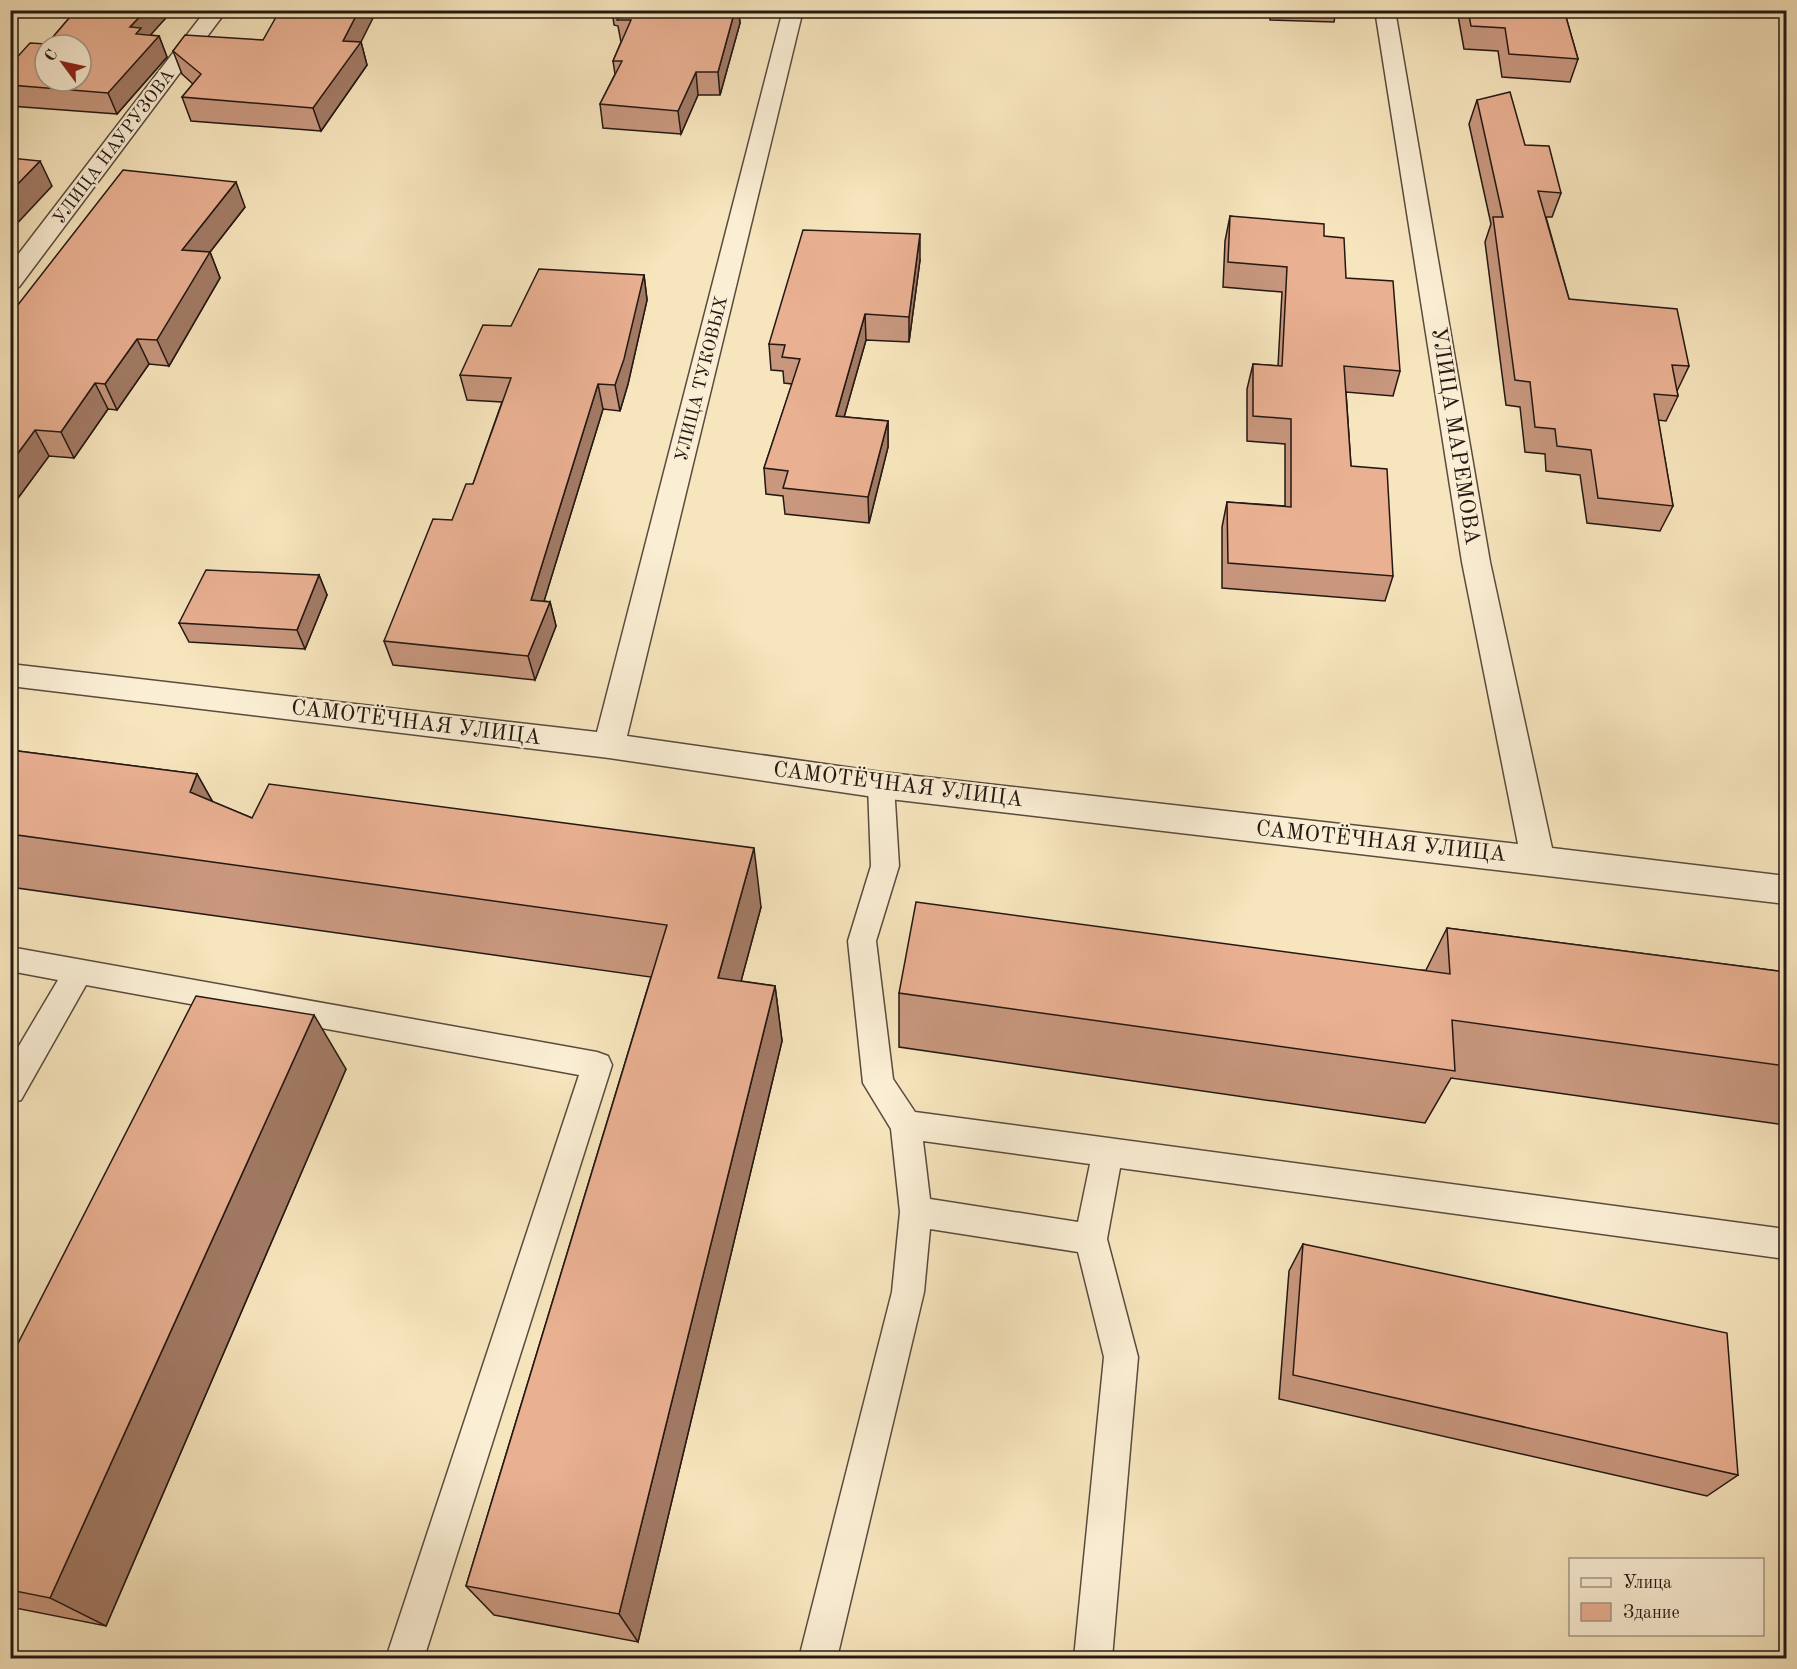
<svg xmlns="http://www.w3.org/2000/svg" width="1797" height="1669" font-family="'Old Standard TT',serif">
	<style>
		.lines { fill: none; stroke-linecap: round; stroke-linejoin: round }
		.lane-casing { stroke: #594b3e; stroke-width: 3 }
		.street-casing { stroke: #594b3e; stroke-width: 3 }
		.lane { fill: #faeed4; fill-rule: evenodd }
		.street { fill: #faeed4; fill-rule: evenodd }
		.wall { fill: #c8977e; stroke: #241813; stroke-width: 1.5 }
		.shaded-wall { fill: #a37b66; stroke: #241813; stroke-width: 1.5 }
		.building { fill: #e9b092; stroke: #241813; stroke-width: 1.5; fill-rule: evenodd }
		.labels { text-anchor: middle; dominant-baseline: central; stroke-width: 4.5; stroke-linejoin: round; paint-order: stroke }
		.far-street-label { font-size: 18px; fill: #241813; stroke: #faeed4 }
		.street-label { font-size: 22px; fill: #241813; stroke: #faeed4 }
	</style>
	<rect width="100%" height="100%" fill="#f7e5bd"/>
	<filter id="stains"><feTurbulence type="fractalNoise" baseFrequency=".00333" numOctaves="4"/><feColorMatrix values="0 0 0 0 .2 0 0 0 0 .09 0 0 0 0 .02 0 0 0 .5 -.17"/></filter>
	<radialGradient id="worn" r=".72"><stop offset=".6" stop-color="#630" stop-opacity="0"/><stop offset="1" stop-color="#630" stop-opacity=".3"/></radialGradient>
	<g class="lines">
		<g class="lane-casing">
			<path id="lane" d="M881,775L890,778L894,785L899,866L876,941L893,1079L915,1112L1786,1229V1259L1120,1168L1107,1239L1138,1357L1112,1658H1074L1104,1357L1078,1252L930,1229L924,1292L837,1658H799L892,1292L900,1212L891,1129L863,1083L848,941L871,866L868,785L872,778ZM923,1141L1090,1164L1078,1222L930,1199Z
				M10,947L597,1052L608,1056L612,1065L424,1658H386L579,1075L86,985L21,1100L10,1103V1061L58,980L10,971Z"/>
		</g>
		<g class="street-casing">
			<path id="street" d="M206,10H227L19,287L10,289V265Z
				M783,10H803L627,736L881,772L1518,844L1462,562L1375,10H1395L1490,562L1552,848L1786,876V904L881,798L609,758L10,686V664L597,732Z"/>
		</g>
		<use href="#lane" class="lane"/>
		<use href="#street" class="street"/>
	</g>
	<path class="wall" d="M76,10H173L150,35L159,36L167,57L117,114L10,106V65L47,44Z
		M612,10H741L739,14L740,23L720,95H698L681,134L603,128L600,104L615,74L613,61L621,42L618,26L614,25Z
		M1269,10H1336L1334,22L1270,20Z
		M1457,10H1564L1578,59L1570,82L1502,77L1498,51L1464,49Z
		M263,40L361,42L367,65L321,131L191,121L182,97L193,84L182,74L173,51Z
		M1477,100L1525,145L1561,193L1552,217H1546L1569,299L1689,366L1677,391L1678,396L1666,421L1658,420L1673,506L1660,531L1587,523L1580,475L1546,471L1545,454L1525,452L1520,407L1506,405L1485,242L1491,224L1469,124Z
		M245,207L210,252L220,278L169,366L149,364L117,410L108,409L74,458L49,456L10,509V315Z
		M1230,216L1324,236L1346,278L1400,371L1393,396L1346,392L1351,466L1393,576L1385,601L1222,588V527L1227,502L1285,506V444L1247,441V389L1253,364L1278,366L1282,292L1223,287L1225,241Z
		M920,260L909,342L866,340L844,417L888,421V447L869,523L785,514L783,496L766,494L764,468L792,384L784,383L783,371L771,370L769,344Z
		M644,275L647,300L628,384L620,411L603,409L544,601L550,602L556,626L535,680L393,665L384,641L473,484L502,402L467,400L460,375L511,326Z
		M319,575L327,595L305,649L189,642L179,623Z
		M10,750L197,774L213,802L252,818L761,907L741,981L775,986L782,1041L638,1642L494,1615L466,1586L651,977L10,887Z
		M1447,928L1786,972V1125L1451,1078L1425,1123L899,1047V993L1426,970Z
		M346,1069L106,1626L10,1607V1359Z
		M1303,1244L1738,1475L1707,1496L1279,1399L1289,1271Z"/>
	<path class="shaded-wall" d="M146,10H173L146,40L159,36L167,57L117,114L108,93L130,27Z
		M359,10H377L361,42L367,65L321,131L313,108L343,41Z
		M735,10H741L739,14L740,23L720,95L718,72Z
		M696,72L698,95L681,134L678,111Z
		M40,161L52,186L10,231V192Z
		M236,182L245,207L210,252L220,278L169,366L157,340L182,250Z
		M920,234V260L909,342V317Z
		M644,275L647,300L628,384L620,411L615,385Z
		M865,314L866,340L837,442L836,416Z
		M137,339L149,364L117,410L105,384Z
		M95,383L108,409L74,458L61,432Z
		M598,384L603,409L537,624L531,600Z
		M888,421V447L869,523L868,497Z
		M35,430L49,456L10,509V464Z
		M319,575L327,595L305,649L297,630Z
		M550,602L556,626L535,680L528,656Z
		M197,774L231,835L190,792Z
		M754,848L761,907L727,1033L718,978Z
		M775,986L782,1041L638,1642L619,1614Z
		M314,1015L346,1069L106,1626L50,1598Z"/>
	<path class="building" d="M76,10H146L130,27L141,28L136,34L159,36L108,93L10,85V65L30,43L47,44ZM45,45H81V81H45Z
		M280,10H359L343,41L361,42L313,108L182,97L201,74L173,51L185,35L263,40Z
		M622,10H735L718,72H696L678,111L600,104L622,61H613L631,20H617Z
		M1468,10H1564L1578,59L1509,54L1505,28L1471,26Z
		M1510,92L1525,145L1549,146L1561,193L1538,191L1569,299L1677,309L1689,366L1672,365L1678,396L1654,394L1673,506L1598,498L1591,450L1557,446L1555,429L1535,427L1530,382L1515,380L1493,217H1503L1477,100Z
		M10,158L40,161L10,192Z
		M123,170L236,182L182,250L210,252L157,340L137,339L105,384L95,383L61,432L35,430L10,464V315Z
		M1230,216L1324,224V236L1344,238L1346,278L1393,281L1400,371L1344,366L1351,466L1387,469L1393,576L1228,563L1227,502L1291,507V419L1253,416V364L1282,366L1287,267L1228,262Z
		M803,230L920,234L909,317L865,314L836,416L888,421L868,497L783,488L788,471L764,468L800,359L782,357L785,345L769,344Z
		M539,269L644,275L624,359L615,385L598,384L531,600L550,602L528,656L384,641L433,519L452,520L466,484H473L511,378L460,375L483,325L511,326Z
		M206,570L319,575L297,630L179,623Z
		M10,750L197,774L190,792L252,818L269,784L754,848L718,978L775,986L619,1614L466,1586L667,925L10,834Z
		M916,902L1450,974L1447,928L1786,972V1066L1452,1020L1455,1071L899,993Z
		M196,996L314,1015L50,1598L10,1590V1359Z
		M1303,1244L1727,1333L1738,1475L1293,1375Z"/>
	<g class="labels">
		<g class="far-street-label">
			<text transform="translate(114 147) rotate(-53)">УЛИЦА НАУРУЗОВА</text>
			<text transform="translate(702 379) rotate(-76)">УЛИЦА ТУКОВЫХ</text>
		</g>
		<g class="street-label">
			<text transform="translate(1455 436) rotate(81)">УЛИЦА МАРЕМОВА</text>
			<text transform="translate(416 723) rotate(7)">САМОТЁЧНАЯ УЛИЦА</text>
			<text transform="translate(898 785) rotate(7)">САМОТЁЧНАЯ УЛИЦА</text>
			<text transform="translate(1381 842) rotate(6)">САМОТЁЧНАЯ УЛИЦА</text>
		</g>
	</g>
	<rect width="1797" height="1669" fill="none" stroke="#f7e5bd" stroke-width="36"/>
	<rect x="12" y="12" width="1773" height="1645" fill="none" stroke="#241813" stroke-width="3"/>
	<rect x="18" y="18" width="1761" height="1633" fill="none" stroke="#241813" stroke-width="1.5"/>
	<rect x="1569" y="1558" width="195" height="78" fill="#faeed4" stroke="#a49887" stroke-width="1.5"/>
	<rect x="1581" y="1578" width="30" height="9" fill="#faeed4" stroke="#a49887" stroke-width="1.5"/>
	<text x="1623" y="1588" font-size="18" fill="#241813">Улица</text>
	<rect x="1581" y="1603" width="30" height="18" fill="#e9b092" stroke="#a49887" stroke-width="1.5"/>
	<text x="1623" y="1618" font-size="18" fill="#241813">Здание</text>
	<g transform="translate(63 63) rotate(303)"><circle r="28" fill="#faeed4" stroke="#a49887" stroke-width="1.5"/>
	<path d="M0-4.5L10 22L0 15L-10 22Z" fill="#8f2418"/>
	<text y="-9" font-size="16" font-weight="bold" text-anchor="middle" fill="#241813">С</text>
	</g>
	<rect width="100%" height="100%" filter="url(#stains)"/>
	<rect width="100%" height="100%" fill="url(#worn)"/>
</svg>
